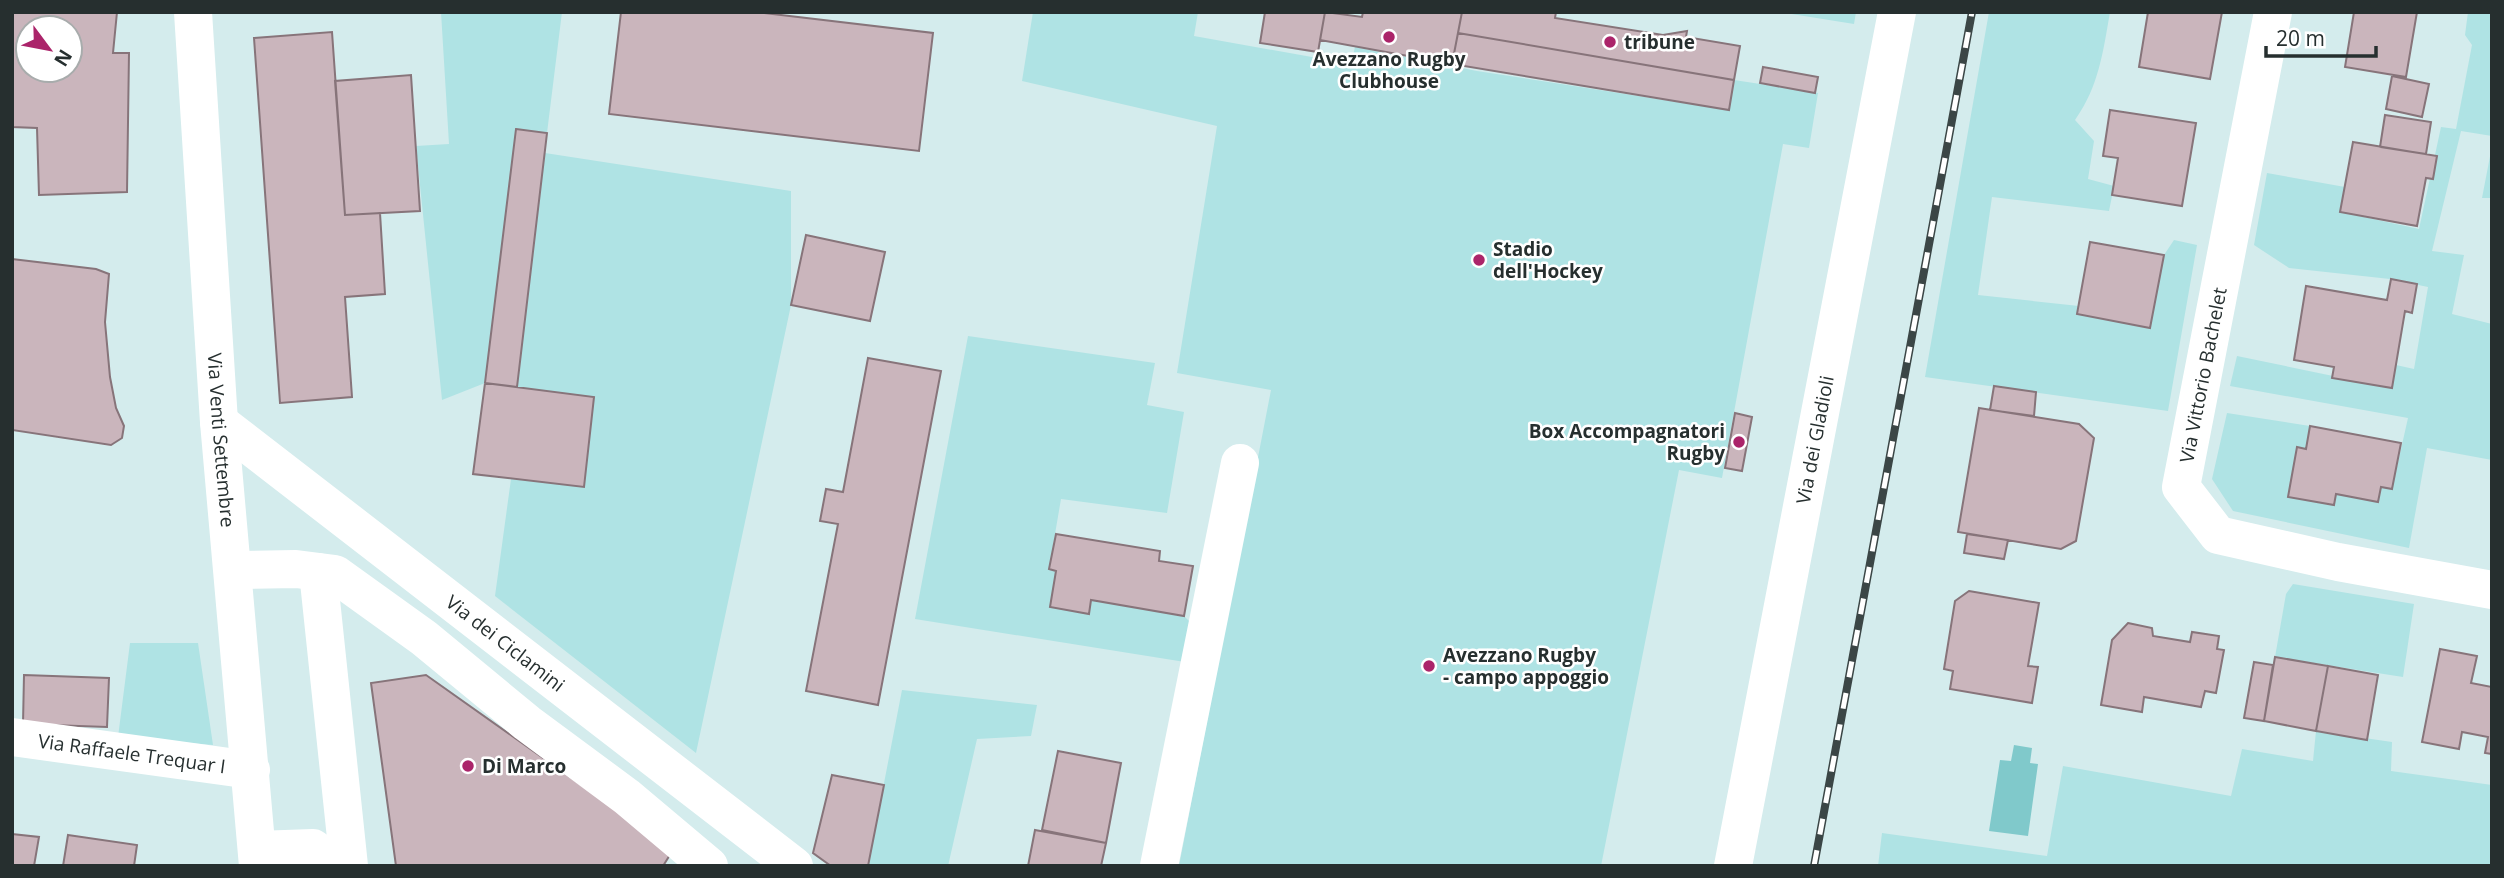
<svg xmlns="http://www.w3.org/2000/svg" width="2504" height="878" font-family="'Open Sans',sans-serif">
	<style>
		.green { fill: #afe3e4 }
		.water { fill: #80c9cb }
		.building { fill: #cab5bc; stroke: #87747a; stroke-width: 2; fill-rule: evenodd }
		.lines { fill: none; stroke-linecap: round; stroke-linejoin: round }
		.minor { stroke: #fff; stroke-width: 38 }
		.major { stroke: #fff; stroke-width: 38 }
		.rail-casing { stroke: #3b4646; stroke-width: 8 }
		.rail { stroke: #fff; stroke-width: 5; stroke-dasharray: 16; stroke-linecap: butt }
		.poi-dot { fill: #ab246a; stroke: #fff; stroke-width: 2.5 }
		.labels { text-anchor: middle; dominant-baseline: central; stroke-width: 5; stroke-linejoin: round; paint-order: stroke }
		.poi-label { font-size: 19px; font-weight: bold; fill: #262f2f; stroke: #fff; text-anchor: start }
		.street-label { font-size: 19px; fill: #262f2f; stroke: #fff }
	</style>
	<rect width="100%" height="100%" fill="#d4eced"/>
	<path class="green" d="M441,12H562L547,133L516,130L485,383L442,400L416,146L449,144Z
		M1033,12H1198L1194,36L1351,64L1355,47L1477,71L1728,110L1734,80L1818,93L1809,148L1783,144L1722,478L1679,470L1601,866H1179L1271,390L1177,373L1217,126L1022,81Z
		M1779,12H1856L1854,24Z
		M1989,12H2110C2103,52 2099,86 2075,120L2094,141L2088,179L2114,186L2109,211L1992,197L1978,295L2079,306L2078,314L2150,328L2164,255L2174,240L2197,245L2168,411L1925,377Z
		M2468,12H2492V136L2461,131L2432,251L2464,255L2452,314L2492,324V460L2427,448L2409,548L2233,511L2212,479L2227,413L2310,426L2306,449L2297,448L2288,497L2333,505L2336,494L2378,502L2381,487L2392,489L2408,418L2230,386L2237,356L2391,388L2396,365L2414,369L2428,287L2390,279L2289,268L2254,245L2267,173L2345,187L2341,212L2419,229L2441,127L2456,129L2472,45L2465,35Z
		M2492,146V198H2482Z
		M545,153L791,191V305L696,753L495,596L511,479L584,487L594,397L517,387Z
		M968,336L1155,363L1147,405L1184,412L1167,513L1061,499L1049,569L1056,571L1050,607L1088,614L1091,600L1184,616L1191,623L1185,662L915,619Z
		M2293,584L2414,604L2403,677L2275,657L2286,594Z
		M130,643H198L213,745L118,737Z
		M902,690L1037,705L1031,736L977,739L948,866H868Z
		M2316,731L2392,742L2391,771L2492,785V866H1878L1882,833L2047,856L2063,766L2231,796L2242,749L2313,761Z"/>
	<path class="water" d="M2014,745L2032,748L2030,763L2038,764L2028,836L1989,831L2000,760L2011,761Z"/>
	<path class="building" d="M12,12H117L113,53H129L127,192L39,195L37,128L12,127ZM28,28H70V70H28Z
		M621,12H756L933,33L919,151L609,114Z
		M1265,12H1325L1318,52L1260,43Z
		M1325,12L1362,17L1363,12H1462L1452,64L1320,40Z
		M1462,12H1556L1555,18L1663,35L1687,31L1686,37L1740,46L1734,80L1458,33Z
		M2148,12H2222L2210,79L2139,67Z
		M2354,12H2417L2406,77L2345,67Z
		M332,32L345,215L380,213L385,294L345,297L352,397L280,403L254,38Z
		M1458,33L1734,80L1729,110L1452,64Z
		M1763,67L1818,77L1815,93L1760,83Z
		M411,75L420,211L345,215L335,81Z
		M2392,76L2429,84L2422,117L2386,109Z
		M2110,110L2196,123L2182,206L2112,195L2118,158L2103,156Z
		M2385,115L2431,122L2426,154L2380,147Z
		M516,129L547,133L517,387L485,383Z
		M2353,142L2437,156L2433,179L2426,178L2417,226L2340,212Z
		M806,235L885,252L870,321L791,305Z
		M2090,242L2164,255L2150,328L2077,314Z
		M12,259L96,269L109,274L105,322L110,377L116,408L124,426L122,438L111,445L12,430Z
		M2391,279L2417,284L2412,313L2405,311L2392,388L2332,378L2334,367L2294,360L2306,286L2387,300Z
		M868,358L941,371L878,705L806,691L838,524L820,521L826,489L843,492Z
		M485,383L594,397L584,487L473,474Z
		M1994,386L2036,392L2034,416L1990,410Z
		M1979,408L2079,424L2094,438L2076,541L2061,549L1958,532Z
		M1735,413L1752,417L1742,471L1725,468Z
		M2310,426L2401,443L2392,489L2381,487L2378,502L2336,494L2334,505L2288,497L2297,447L2306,449Z
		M1056,534L1160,551L1159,561L1193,566L1184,616L1091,600L1089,614L1050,607L1056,571L1049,569Z
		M1967,534L2008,540L2004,559L1964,553Z
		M1969,591L2039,603L2028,666L2038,667L2032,703L1950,689L1953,671L1944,669L1955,601Z
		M2128,623L2152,628L2153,636L2190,642L2192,632L2219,636L2217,649L2224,650L2216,693L2205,691L2201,707L2144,697L2142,712L2101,705L2112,640Z
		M2440,649L2477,656L2471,683L2492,687V754L2485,753L2488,737L2462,732L2459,749L2422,742Z
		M2275,657L2328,666L2316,731L2264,721Z
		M2254,662L2273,665L2264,721L2244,718Z
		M2328,666L2378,675L2367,740L2316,731Z
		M24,675L109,678L107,727L23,724Z
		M426,675L673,850L663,866H396L371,683Z
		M1058,751L1121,763L1106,843L1042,830Z
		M832,775L884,785L868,866H831L813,853Z
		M1035,830L1106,843L1101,866H1028Z
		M12,834L39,837L34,866H12Z
		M68,835L137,845L134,866H63Z"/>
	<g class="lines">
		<g class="minor">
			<path d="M2273,12L2181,487L2218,535L2338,562L2492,590"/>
			<path id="s1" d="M219,422L794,866"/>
			<path d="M233,570L296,569L335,574L424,638L527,723L627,797L709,866"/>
			<path d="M318,572L349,866"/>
			<path id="s2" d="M12,737L251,770"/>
			<path d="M257,850L313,848L339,866"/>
			<path d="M1159,866L1240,463"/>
			<path id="s3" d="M1733,866L1897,12"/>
		</g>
		<path class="major" id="s4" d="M193,12L219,422L258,866"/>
		<g class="rail-casing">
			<path id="rail" d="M1814,866L1972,12"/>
		</g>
		<use href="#rail" class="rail"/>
	</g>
	<g class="poi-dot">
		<circle cx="1389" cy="37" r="7"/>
		<circle cx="1610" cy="42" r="7"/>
		<circle cx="1479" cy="260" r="7"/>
		<circle cx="1739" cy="442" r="7"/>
		<circle cx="1429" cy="666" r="7"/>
		<circle cx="468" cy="766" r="7"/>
	</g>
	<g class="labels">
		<g class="poi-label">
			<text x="1624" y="42">tribune</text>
			<text x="1389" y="59" text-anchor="middle">Avezzano Rugby<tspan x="1389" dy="22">Clubhouse</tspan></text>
			<text x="1493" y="249">Stadio<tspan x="1493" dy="22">dell'Hockey</tspan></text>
			<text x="1725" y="431" text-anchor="end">Box Accompagnatori<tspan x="1725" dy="22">Rugby</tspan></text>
			<text x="1443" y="655">Avezzano Rugby<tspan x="1443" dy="22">- campo appoggio</tspan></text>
			<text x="482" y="766">Di Marco</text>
		</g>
		<g class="street-label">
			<text transform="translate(2203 375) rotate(-79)">Via Vittorio Bachelet</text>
			<text stroke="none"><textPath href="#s4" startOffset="429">Via Venti Settembre</textPath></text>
			<text stroke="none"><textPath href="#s3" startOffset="434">Via dei Gladioli</textPath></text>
			<text stroke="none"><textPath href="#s1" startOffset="362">Via dei Ciclamini</textPath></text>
			<text stroke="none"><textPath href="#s2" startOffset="121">Via Raffaele Trequar I</textPath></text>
		</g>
	</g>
	<rect width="2504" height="878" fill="none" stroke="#262f2f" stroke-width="28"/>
	<g transform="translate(49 49) rotate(122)"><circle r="33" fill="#ffffff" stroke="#a8acac" stroke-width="2"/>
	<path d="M0-5L12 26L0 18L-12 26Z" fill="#ab246a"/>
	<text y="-10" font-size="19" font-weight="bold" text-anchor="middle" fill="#262f2f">N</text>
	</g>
	<path d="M2266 46v10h110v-10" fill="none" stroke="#262f2f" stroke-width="3.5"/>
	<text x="2276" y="46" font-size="21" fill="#262f2f" stroke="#ffffff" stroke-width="5" paint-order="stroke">20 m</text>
</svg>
